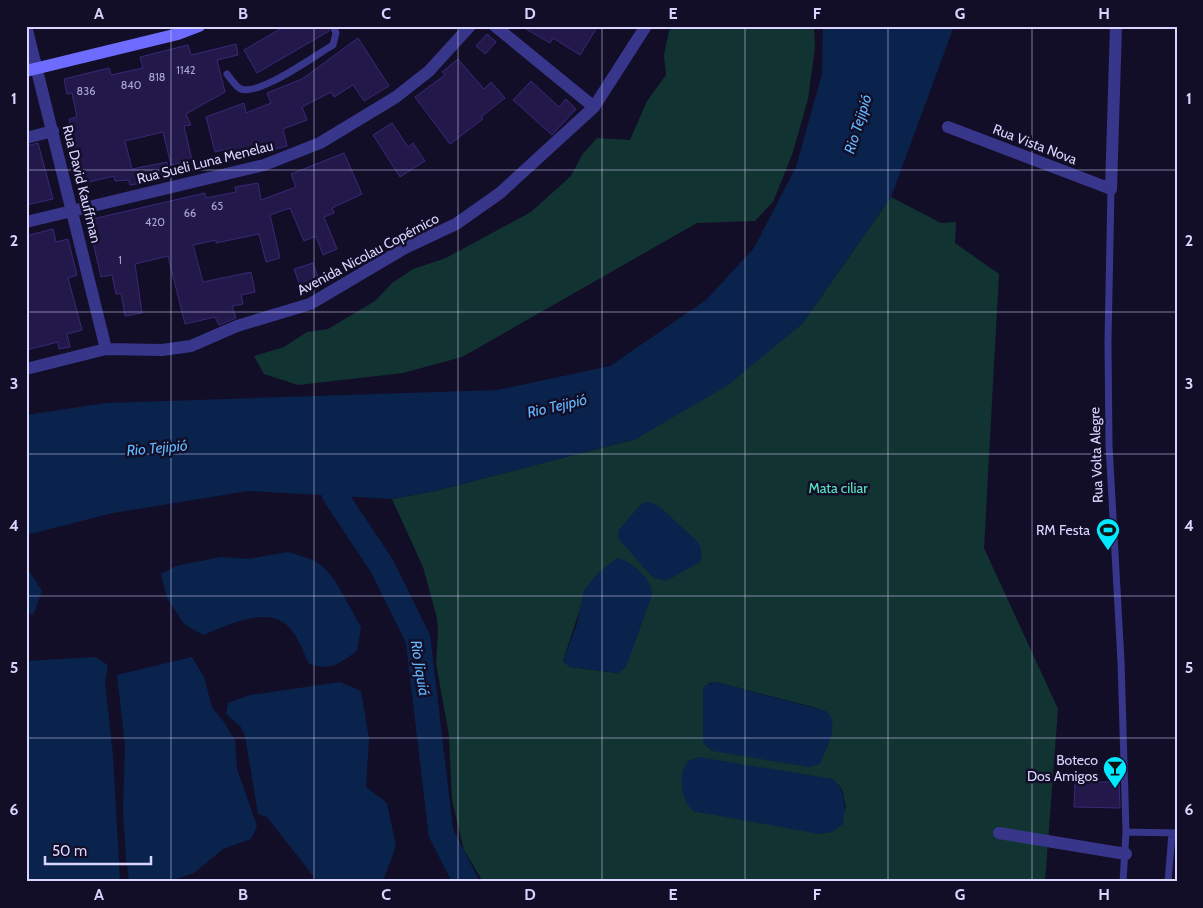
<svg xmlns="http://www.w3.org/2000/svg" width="1203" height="908" font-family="Cabin,sans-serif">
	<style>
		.green { fill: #113331; fill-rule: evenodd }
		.water { fill: #09234c }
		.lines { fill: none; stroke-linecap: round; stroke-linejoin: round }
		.river { stroke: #09234c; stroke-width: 25 }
		.building { fill: #22194a; stroke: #382978 }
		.lane { stroke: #38368a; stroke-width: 7 }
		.street { stroke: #38368a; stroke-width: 12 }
		.secondary { stroke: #6e6cff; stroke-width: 12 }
		.grid { fill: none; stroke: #d9d5ff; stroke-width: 1; stroke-opacity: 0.55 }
		.labels { text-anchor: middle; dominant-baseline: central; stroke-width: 5; stroke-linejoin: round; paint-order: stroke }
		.number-label { font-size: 11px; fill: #aba6d2 }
		.street-label { font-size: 14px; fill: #d9d5ff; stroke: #120e28 }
		.park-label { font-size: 14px; fill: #59e7c2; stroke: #120e28 }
		.poi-label { font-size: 14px; fill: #d9d5ff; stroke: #120e28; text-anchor: end }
		.water-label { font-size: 15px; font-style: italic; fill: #63b9ff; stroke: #120e28 }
		.neatline { fill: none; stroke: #d9d5ff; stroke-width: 2 }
		.grid-label { font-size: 16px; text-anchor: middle; font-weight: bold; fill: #d9d5ff }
	</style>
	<rect width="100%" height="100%" fill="#120e28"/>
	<path class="green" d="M674,26H814L815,47L808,99L793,152L773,202L755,221L697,223L462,357L403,373L298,385L264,374L254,356L284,347L307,332L328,329L375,301L392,283L413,269L446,258L531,212L571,176L582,155L597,138L630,140L647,101L666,75L664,55L669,31Z
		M891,197L941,223L956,222L955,243L999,274L984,548L1058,709L1045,882H483L464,850L452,800L449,735L436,664L438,630L437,618L423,567L392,499L435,491L636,439L802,324ZM581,606L618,673L570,667L563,661ZM716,682L820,709L713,751L706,746L703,740L709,683ZM838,784L843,792L846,809L705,813L693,811Z"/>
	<path class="water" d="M823,26H954L891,197L802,324L728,385L636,439L435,491L392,499L248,491L113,513L26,535V415L106,403L497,390L610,366L706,300L754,248L796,167L822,74Z
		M648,502L659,506L699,543L702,555L700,562L666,581L652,577L618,538V531L642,503Z
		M288,552C297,555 307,557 314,561C334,570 349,607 361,627L357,651C338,664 332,671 309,664C304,654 300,641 293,632C272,602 229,625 203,635L184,624L167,598L161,574L176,566L221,557L248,559Z
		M617,558C632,561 653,579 652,595L626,667L618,673L570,667L563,661L577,624L584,590L599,572Z
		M26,566L42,591L33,615L26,613Z
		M95,657L108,665L105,682L113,755L120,881L26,882V661Z
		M192,657L204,677L212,707L224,722L235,741L237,769L257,826L251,839L223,849L194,873L167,882H132L129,879L126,858L123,810L125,745L117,675Z
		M340,682L361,691L369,739L366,787L387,803L396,846L384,878L380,882H318L267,817L258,814L245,736L241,727L226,714L228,703L250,695Z
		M716,682L826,711C841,724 826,748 820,764L809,767L713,751L706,746L703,740V690L705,686Z
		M699,757L833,779C846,792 846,807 843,824L832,832L819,834L693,811C681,800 677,775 688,761Z"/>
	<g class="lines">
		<path class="river" d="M322,467L336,497L382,566L418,639L441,833L466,882"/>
	</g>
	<path class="building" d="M285,26H328L329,31L257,73L244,50Z
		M521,26H598L580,55L553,38L550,43Z
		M487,34L496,42L485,54L476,46Z
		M358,38L389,86L364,101L353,85L334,97L331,92L302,107L307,120L283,129L287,146L234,160L232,148L215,152L206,117L244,103L246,113L271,103L267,93L302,79Z
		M236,44L238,55L217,60L225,92L186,114L191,125L184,126L192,160L171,165L163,132L125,141L132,169L167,162L169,175L141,178L142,183L130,185L129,180L115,181L114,176L76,185L67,138L73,136L69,119L77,117L72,93L67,94L64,79L109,68L111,75L143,68L140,57L188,45L191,55Z
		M458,59L484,89L491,82L505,98L481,117L483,119L450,144L415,97L445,75L442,72Z
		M531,81L559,107L566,99L576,109L552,135L513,100Z
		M392,123L408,147L413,143L425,161L400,177L373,135Z
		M38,143L53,199L26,205V146Z
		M344,153L362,194L332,208L334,213L324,217L337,249L323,255L316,236L304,241L290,208L270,215L280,258L266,262L259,234L216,243V240L193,245L203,282L251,272L255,292L241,295L243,304L232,306L236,318L219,325L215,317L185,324L168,256L135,264L142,313L125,316L121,293L116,294L112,275L101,277L88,220L205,193L206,198L236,192L235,187L258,183L261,200L296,187L291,174Z
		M53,229L56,242L68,239L77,275L68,278L82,330L67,334L70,347L59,349L58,342L26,350V236Z
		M313,263L320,283L301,289L294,269Z
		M1075,782H1119L1120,808L1074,807Z"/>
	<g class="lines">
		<path class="lane" d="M227,74C230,78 235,85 239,88C256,99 317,54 333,45L336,33L333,26
			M1111,189L1108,342L1109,445L1121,661L1126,832L1123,882
			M1126,832L1177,833
			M1168,882L1172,833"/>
		<path class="street" d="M26,26L106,349
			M495,26L594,107
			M948,127L1111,189L1116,26
			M26,138L53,131
			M26,222L264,165L320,143L396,97L429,71L470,26
			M26,369L106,349L162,350L191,346L237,326L310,304L405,248L456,224L500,193L594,107L646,26
			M999,833L1126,854"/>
		<path class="secondary" d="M26,71L178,34L199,26"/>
	</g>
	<path class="grid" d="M171,26V882M314,26V882M458,26V882M602,26V882M745,26V882M888,26V882M1032,26V882M26,170H1177M26,312H1177M26,454H1177M26,596H1177M26,738H1177"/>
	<defs>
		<g id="stadium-pin" transform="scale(1.25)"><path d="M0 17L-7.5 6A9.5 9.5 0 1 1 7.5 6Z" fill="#01e9ff" stroke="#120e28"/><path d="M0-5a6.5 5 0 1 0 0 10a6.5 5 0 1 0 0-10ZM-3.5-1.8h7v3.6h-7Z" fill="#111"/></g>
		<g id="bar-pin" transform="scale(1.25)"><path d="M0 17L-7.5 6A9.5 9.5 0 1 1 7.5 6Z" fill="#01e9ff" stroke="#120e28"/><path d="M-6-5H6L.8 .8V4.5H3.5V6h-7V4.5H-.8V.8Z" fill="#111"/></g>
	</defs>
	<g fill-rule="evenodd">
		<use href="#stadium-pin" x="1108" y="530"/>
		<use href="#bar-pin" x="1115" y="768"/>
	</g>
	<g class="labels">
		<g class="number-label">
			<text x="186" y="70">1142</text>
			<text x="157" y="77">818</text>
			<text x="131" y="85">840</text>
			<text x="86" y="91">836</text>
			<text x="217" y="206">65</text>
			<text x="190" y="213">66</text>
			<text x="155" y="222">420</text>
			<text x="120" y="260">1</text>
		</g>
		<g class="street-label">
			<text transform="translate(1035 144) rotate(21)">Rua Vista Nova</text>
			<text transform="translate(205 162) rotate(-14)">Rua Sueli Luna Menelau</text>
			<text transform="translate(82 184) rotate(76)">Rua David Kauffman</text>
			<text transform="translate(368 254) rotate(-28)">Avenida Nicolau Copérnico</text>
			<text transform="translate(1096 455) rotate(-92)">Rua Volta Alegre</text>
		</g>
		<g class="park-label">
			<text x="838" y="488">Mata ciliar</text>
		</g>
		<g class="poi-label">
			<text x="1090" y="530">RM Festa</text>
			<text x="1098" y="760">Boteco<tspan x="1098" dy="16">Dos Amigos</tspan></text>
		</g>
		<g class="water-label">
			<text transform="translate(858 124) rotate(-73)">Rio Tejipió</text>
			<text transform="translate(557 406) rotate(-13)">Rio Tejipió</text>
			<text transform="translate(157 448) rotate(-5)">Rio Tejipió</text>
			<text transform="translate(420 668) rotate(81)">Rio Jiquiá</text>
		</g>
	</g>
	<rect width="1203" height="908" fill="none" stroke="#120e28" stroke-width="55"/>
	<path d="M45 856v8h106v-8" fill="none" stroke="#d9d5ff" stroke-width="2.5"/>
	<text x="52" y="856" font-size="15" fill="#d9d5ff" stroke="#120e28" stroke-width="4" paint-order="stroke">50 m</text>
	<rect x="28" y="28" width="1148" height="852" class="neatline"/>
	<g class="grid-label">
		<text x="99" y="19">A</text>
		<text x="243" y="19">B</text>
		<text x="386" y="19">C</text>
		<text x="530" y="19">D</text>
		<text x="673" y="19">E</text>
		<text x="817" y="19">F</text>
		<text x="960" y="19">G</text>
		<text x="1104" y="19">H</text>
		<text x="14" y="104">1</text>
		<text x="1189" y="104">1</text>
		<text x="14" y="246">2</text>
		<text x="1189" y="246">2</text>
		<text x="14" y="389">3</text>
		<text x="1189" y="389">3</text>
		<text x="14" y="531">4</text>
		<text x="1189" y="531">4</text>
		<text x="14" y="673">5</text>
		<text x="1189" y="673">5</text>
		<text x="14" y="815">6</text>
		<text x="1189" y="815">6</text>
		<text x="99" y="900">A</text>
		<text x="243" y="900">B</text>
		<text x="386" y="900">C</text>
		<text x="530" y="900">D</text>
		<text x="673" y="900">E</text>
		<text x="817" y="900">F</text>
		<text x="960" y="900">G</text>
		<text x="1104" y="900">H</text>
	</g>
</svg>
